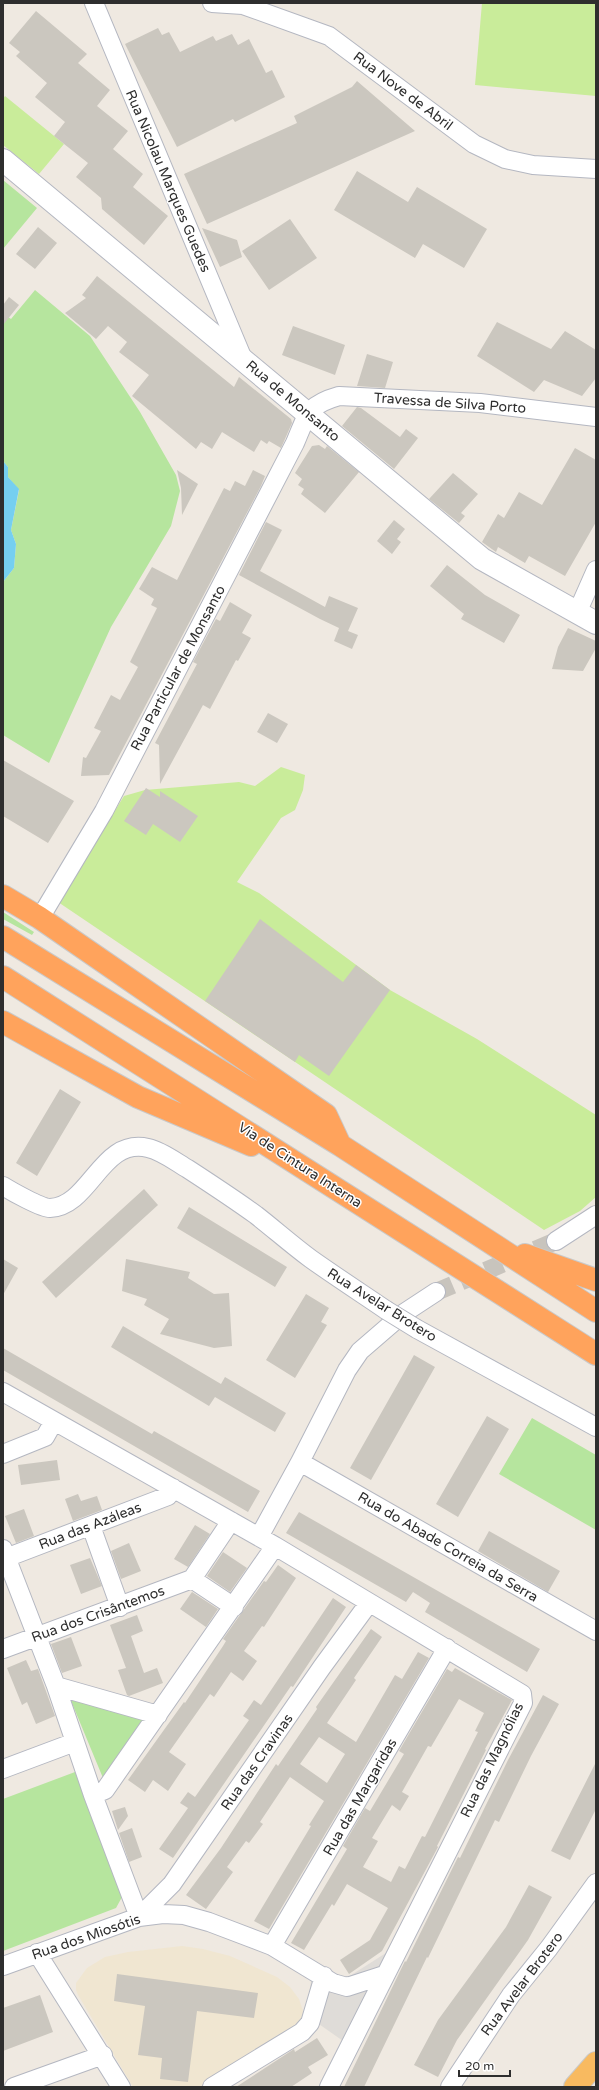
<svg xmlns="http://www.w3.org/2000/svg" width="599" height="2090" font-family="'Varela Round',sans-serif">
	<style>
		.education { fill: #f0e6d1 }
		.green { fill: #b6e59e }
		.pitch { fill: #c9ec9a }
		.plaza { fill: #dfdcd8 }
		.water { fill: #75cff0 }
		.building { fill: #cbc7bf; fill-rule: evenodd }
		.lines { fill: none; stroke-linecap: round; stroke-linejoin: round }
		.minor-tunnel { stroke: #c8c4bd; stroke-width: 18; stroke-dasharray: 18 9; stroke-linecap: butt }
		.minor-casing { stroke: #b4b7c1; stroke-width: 20 }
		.tertiary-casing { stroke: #b4b7c1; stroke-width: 24 }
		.trunk-casing { stroke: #c9c9c9; stroke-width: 24 }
		.motorway-casing { stroke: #c9c9c9; stroke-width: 24 }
		.minor { stroke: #fff; stroke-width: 18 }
		.tertiary { stroke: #fff; stroke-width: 22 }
		.trunk { stroke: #f8ba60; stroke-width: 22 }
		.motorway { stroke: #ffa35c; stroke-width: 22 }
		.minor-bridge-casing { stroke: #b4b7c1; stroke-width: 20; stroke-linecap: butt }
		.minor-bridge { stroke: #fff; stroke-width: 18 }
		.labels { text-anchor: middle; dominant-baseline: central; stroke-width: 3; stroke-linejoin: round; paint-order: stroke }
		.street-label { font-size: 14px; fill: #2e2e2e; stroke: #fff }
	</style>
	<rect width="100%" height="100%" fill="#efe9e1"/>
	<path class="education" d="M182,1946L203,1949L230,1956L277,1977L290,1987L299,1999L303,2011L302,2019L295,2028L202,2087H133L78,1995L76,1990V1983L87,1968L105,1957L128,1952Z"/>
	<path class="green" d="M3,180L37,208L3,249Z
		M35,290L90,336L140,412L176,475L180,491L171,526L111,627L49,763L3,735V582L14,568L16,544L11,530L19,490L8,477V467L3,461V313L11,319Z
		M3,912L34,932L32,935L3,919Z
		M532,1418L596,1455V1530L499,1474Z
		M69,1696L145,1719L103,1778Z
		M75,1772L122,1897L116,1908L3,1951V1799Z"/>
	<path class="pitch" d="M482,3H596V96L475,85Z
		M5,96L64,144L39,174L3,145V99Z
		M281,767L305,775L303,790L295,810L281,818L237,882L259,893L390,990L477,1039L596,1115V1197L580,1211L544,1230L58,902L124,796L145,790L239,782L255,786Z"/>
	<path class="plaza" d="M386,1953L401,1962L356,2050L306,2015L314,1961L345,1979Z"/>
	<path class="water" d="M3,461L8,467V477L19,489L11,530L16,544L14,568L3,582Z"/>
	<path class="building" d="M36,11L87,54L78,63L110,90L97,106L128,131L113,149L143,174L133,187L168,216L144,245L102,209L101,198L76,177L88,163L54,136L65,122L35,97L47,83L16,56L20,52L9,43Z
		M158,28L162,35L169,32L180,52L213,36L216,41L232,34L238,45L249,39L266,73L272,70L285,97L235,122L233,119L177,147L125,44Z
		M357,81L415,131L207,224L184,174L297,123L294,116L352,87Z
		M357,171L408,202L417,187L487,229L464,268L423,244L415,258L334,210Z
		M290,219L317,258L269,290L242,251Z
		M38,227L57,243L35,269L16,254Z
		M202,228L237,240L242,257L220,267Z
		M97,276L234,387L239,377L291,419L292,423L281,448L269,441L267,444L261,440L254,452L222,432L212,449L201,442L196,449L132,396L149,375L119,352L127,342L108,326L96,339L65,313L86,298L82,295Z
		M9,297L19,305L3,325V305Z
		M497,322L551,349L565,331L596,350V378L582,396L544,380L534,392L477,356Z
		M293,326L345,345L335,375L282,355Z
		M367,354L393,362L385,388L357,386Z
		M357,407L361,408L400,437L406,429L418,438L394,469L342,426Z
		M319,445L325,449L327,446L359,472L325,513L301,494L304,489L298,485L302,479L295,473L312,446Z
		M575,448L596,460V522L565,576L529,556L525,563L498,547L496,552L482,542L498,514L504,518L519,492L542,505Z
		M177,470L198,484L182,515L181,488Z
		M253,470L265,476L261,486L109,775L81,776L83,757L86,758L101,731L94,728L111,695L120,700L138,667L130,662L157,608L151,605L154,599L139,589L152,567L177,580L224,488L230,491L235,481L245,486Z
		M453,473L478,494L461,513L465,516L459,523L429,499Z
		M394,520L405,529L397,539L401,542L392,554L377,541Z
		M266,522L282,530L260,571L325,607L329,596L358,608L348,631L358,635L352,649L334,641L339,628L320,619L239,575Z
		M447,565L485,595L520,615L504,643L461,619L464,614L430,586Z
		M230,602L252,615L242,633L251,638L238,661L236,660L210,709L203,705L160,784L159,745L155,743L197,664L193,662L216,619L220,621Z
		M568,628L596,641V648L583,671L552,669L558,647Z
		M268,713L288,724L277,743L257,732Z
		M3,760L74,801L48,843L3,816Z
		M146,788L160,797V791L198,816L180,842L153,824L146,835L124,821Z
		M260,919L343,982L356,965L390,990L329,1076L299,1055L295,1062L205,1001Z
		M60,1089L81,1102L37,1176L16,1163Z
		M144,1189L158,1205L56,1298L42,1282Z
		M189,1207L287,1267L275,1287L177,1228Z
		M3,1259L18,1268L3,1295Z
		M126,1259L190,1272L188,1278L214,1294L229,1293L232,1346L214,1348L160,1334L169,1319L144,1305L147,1299L122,1291Z
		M306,1294L329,1308L321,1322L327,1325L295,1378L266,1360Z
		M123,1326L221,1384L225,1377L286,1413L275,1432L215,1397L209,1406L111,1347Z
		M3,1348L152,1434L154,1431L260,1491L248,1512L3,1370Z
		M414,1355L435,1367L371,1480L350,1468Z
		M487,1416L509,1429L458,1517L436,1504Z
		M57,1460L60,1480L21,1485L18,1465Z
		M78,1494L81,1501L97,1496L102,1510L73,1521L65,1499Z
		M24,1509L34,1536L16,1543L5,1516Z
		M299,1512L540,1649L527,1672L425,1612L430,1603L413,1592L406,1602L286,1533Z
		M195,1525L210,1534L188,1567L174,1559Z
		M489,1531L560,1571L548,1592L478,1551Z
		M129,1543L141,1571L121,1579L111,1551Z
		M223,1552L247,1568L230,1592L207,1576Z
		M90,1558L102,1586L81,1594L70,1565Z
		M278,1565L296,1578L264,1627L262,1626L244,1651L257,1661L243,1681L231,1672L214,1697L210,1694L169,1752L186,1764L168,1791L153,1780L145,1792L128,1780L184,1702L185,1703L223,1646L226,1641L223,1639L264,1581L266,1582Z
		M192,1592L218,1609L206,1627L180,1609Z
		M333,1598L346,1607L293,1687L291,1686L173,1858L159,1849L188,1808L180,1803L188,1792L195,1797L249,1720L243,1716L254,1700L261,1705Z
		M137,1615L143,1631L131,1636L144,1673L157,1668L163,1683L129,1696L127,1695L118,1670L126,1668L110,1625Z
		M371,1629L382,1637L354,1678L356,1680L327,1723L356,1742L395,1675L402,1679L418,1652L429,1658L269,1929L254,1921L311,1826L309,1825L324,1801L290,1777L260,1822L263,1824L249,1843L246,1841L227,1867L233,1872L206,1909L186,1895L221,1848L276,1764L278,1766L317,1709L316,1707ZM319,1737L345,1754L327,1783L300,1764Z
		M71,1637L82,1666L62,1673L51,1644Z
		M26,1660L31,1671L38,1669L55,1716L36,1724L27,1702L22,1705L7,1668Z
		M455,1668L512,1700L485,1749L486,1750L437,1846L438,1847L382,1951L349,1974L340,1960L370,1940L388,1908L347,1884L334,1906L332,1904L304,1950L291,1943L347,1849L343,1846L365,1808L370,1811L404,1754L399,1751L447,1669L452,1672ZM459,1699L484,1713L475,1731L478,1732L425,1837L422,1836L405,1869L399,1866L391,1882L363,1867L378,1841L372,1838L392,1805L400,1811L409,1796L402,1792L428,1746L431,1747Z
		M543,1695L559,1704L531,1756L499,1822L495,1820L428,1958L427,1957L364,2087H344L405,1961L406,1962L458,1857L460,1858L508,1760Z
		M596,1762V1809L570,1860L551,1851Z
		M125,1807L128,1816L118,1830L112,1811Z
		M132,1828L142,1857L129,1862L119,1833Z
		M529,1885L552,1897L528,1940L457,2040L438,2077L414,2065L438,2020L506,1927Z
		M117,1974L258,1993L254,2018L197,2011L188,2082L160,2079L162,2058L138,2055L145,2006L114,2001Z
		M40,1995L53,2032L3,2051V2008Z
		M317,2038L328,2055L308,2067L312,2073L291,2087H236L294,2049L295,2052Z"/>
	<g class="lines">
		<path class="minor-tunnel" d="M436,1292L556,1241"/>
		<g class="minor-casing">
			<path id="minor" d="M94,3L243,359
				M212,3L243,5L329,36L474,144L505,159L533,165L596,169
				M577,613L596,570
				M40,918L104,811L295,443C307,415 307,405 339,396L480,403L596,417
				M3,1186C11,1191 41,1208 50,1208C91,1206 101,1137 148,1148C162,1151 176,1162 188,1169C211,1184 234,1199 256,1215C274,1229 292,1245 311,1259C335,1276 361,1293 386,1310
				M556,1241L596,1215
				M417,1329L596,1427
				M3,1392L275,1546L522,1694L523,1703L329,2087
				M3,1454L45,1437L54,1421
				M300,1462L596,1631
				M231,1521L192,1579L234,1607
				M91,1526L120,1607
				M259,1537L300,1462L347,1370L360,1351L404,1313L436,1292
				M3,1549L56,1686L93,1795L139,1917
				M3,1559L168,1496L173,1488
				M3,1649L192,1579
				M56,1686L158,1715
				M3,1769L75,1742
				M93,1795L105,1790L275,1546
				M139,1917L172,1884L322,1667L369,1603
				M272,1946L447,1648
				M37,1953L121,2087
				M3,1966L139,1917L163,1914L184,1915L209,1922L272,1946L333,1983L347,1987L384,1975
				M14,2087L103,2055
				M212,2087L302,2032L310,2023L324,1976
				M450,2087L511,1995L549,1948L596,1883"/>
		</g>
		<g class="tertiary-casing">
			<path id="tertiary" d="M3,160L482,559L596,623"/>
		</g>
		<g class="trunk-casing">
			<path id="trunk" d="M575,2087L596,2063"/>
		</g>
		<g class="motorway-casing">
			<path id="motorway" d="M3,896L40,918L326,1115L340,1145
				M3,937L340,1145L596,1311
				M3,977L596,1354
				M3,1022L138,1097L251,1145
				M525,1255L596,1280"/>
		</g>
		<use href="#minor" class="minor"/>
		<use href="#tertiary" class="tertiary"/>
		<use href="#trunk" class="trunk"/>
		<use href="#motorway" class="motorway"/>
		<g class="minor-bridge-casing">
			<path id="minor-bridge" d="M386,1310L417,1329"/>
		</g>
		<use href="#minor-bridge" class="minor-bridge"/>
	</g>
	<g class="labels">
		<g class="street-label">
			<text transform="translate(403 91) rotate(37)">Rua Nove de Abril</text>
			<text transform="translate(168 181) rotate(67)">Rua Nicolau Marques Guedes</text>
			<text transform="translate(293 401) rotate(40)">Rua de Monsanto</text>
			<text transform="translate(450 403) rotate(4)">Travessa de Silva Porto</text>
			<text transform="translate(178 668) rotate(-62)">Rua Particular de Monsanto</text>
			<text transform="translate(300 1165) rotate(33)">Via de Cintura Interna</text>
			<text transform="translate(382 1305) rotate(32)">Rua Avelar Brotero</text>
			<text transform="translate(90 1526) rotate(-21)">Rua das Azáleas</text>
			<text transform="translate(448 1547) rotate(30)">Rua do Abade Correia da Serra</text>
			<text transform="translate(98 1614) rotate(-20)">Rua dos Crisântemos</text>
			<text transform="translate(492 1760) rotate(-64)">Rua das Magnólias</text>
			<text transform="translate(257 1762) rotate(-55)">Rua das Cravinas</text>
			<text transform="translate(360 1797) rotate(-60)">Rua das Margaridas</text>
			<text transform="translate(86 1937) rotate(-19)">Rua dos Miosótis</text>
			<text transform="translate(522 1984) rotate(-53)">Rua Avelar Brotero</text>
		</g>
	</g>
	<rect width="599" height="2090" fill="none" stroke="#2e2e2e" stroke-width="8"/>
	<path d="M459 2070v6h51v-6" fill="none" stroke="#2e2e2e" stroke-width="2"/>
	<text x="465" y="2070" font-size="12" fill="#2e2e2e" stroke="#ffffff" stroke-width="3" paint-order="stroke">20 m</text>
</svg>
